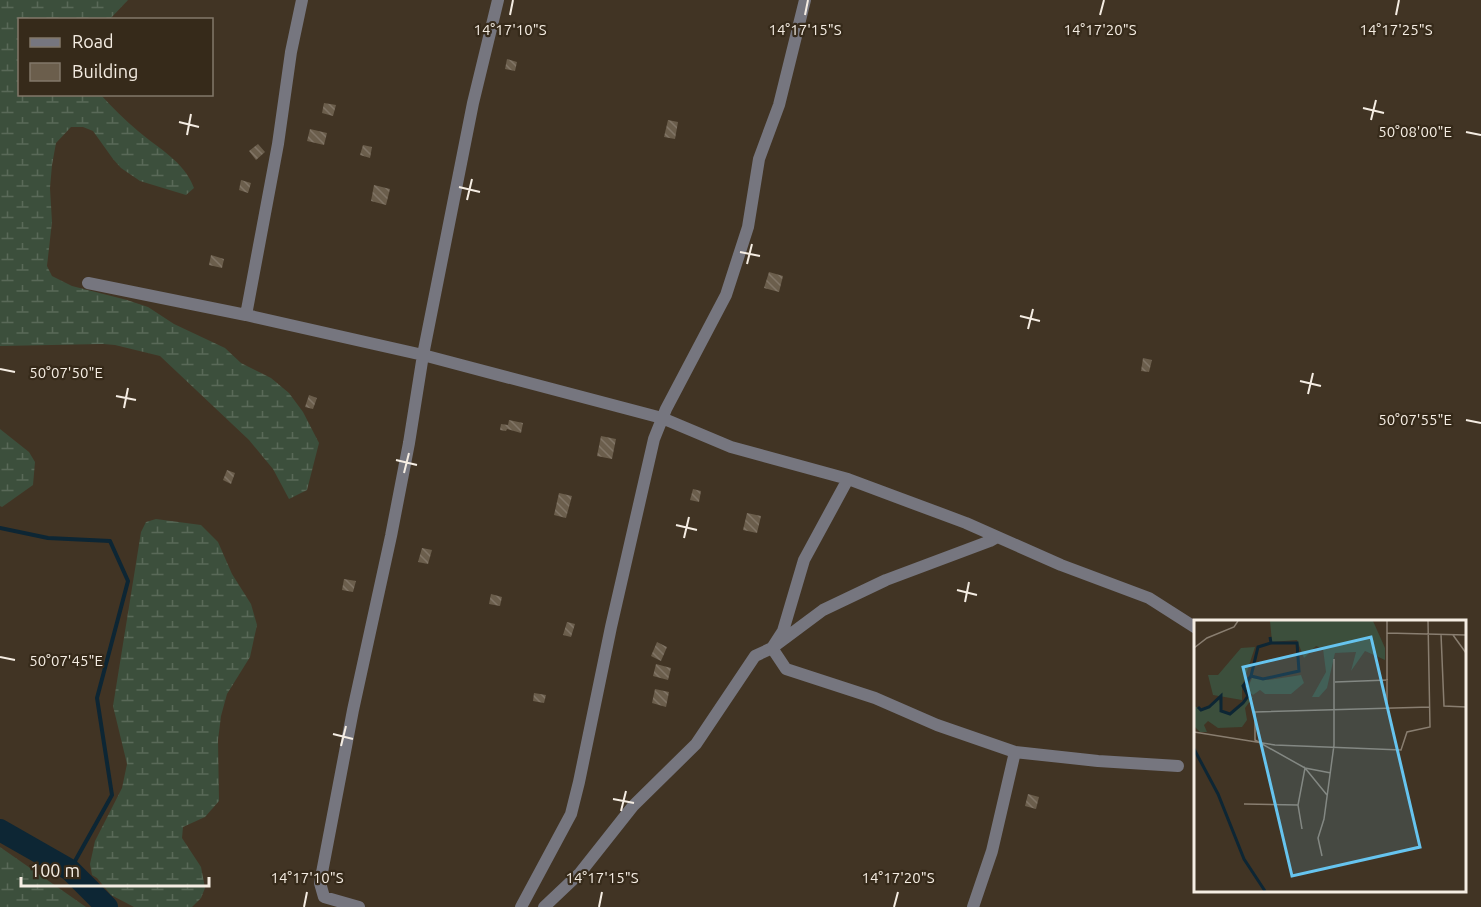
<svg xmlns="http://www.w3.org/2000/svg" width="1481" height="907" font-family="Ubuntu,sans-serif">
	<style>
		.wetland { fill: url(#wetland-marsh) }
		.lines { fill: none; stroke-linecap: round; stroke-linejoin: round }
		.stream { stroke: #0d2634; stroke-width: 4 }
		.river { stroke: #0d2634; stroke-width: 22 }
		.building { fill: url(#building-back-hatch) }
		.street { stroke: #76767f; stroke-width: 12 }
		.ticks { fill: none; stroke: #f5ede3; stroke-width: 2 }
		.inset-river { fill: none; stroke: #0d2634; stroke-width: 3 }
		.inset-road { fill: none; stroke: #897e70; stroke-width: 1.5 }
		.view { fill: #66c4ef; fill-opacity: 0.15; stroke: #66c4ef; stroke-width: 3 }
		.inset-edge { fill: none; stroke: #f5ede3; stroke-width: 3 }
		.ticks-label { font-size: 15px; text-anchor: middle; fill: #f5ede3; stroke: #362a1a; stroke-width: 4.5; stroke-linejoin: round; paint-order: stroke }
	</style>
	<defs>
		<pattern id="wetland-marsh" width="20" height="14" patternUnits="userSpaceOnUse" patternTransform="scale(1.5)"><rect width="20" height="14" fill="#3c4f3c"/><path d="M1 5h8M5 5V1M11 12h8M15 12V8" fill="none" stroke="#596958"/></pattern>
		<pattern id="building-back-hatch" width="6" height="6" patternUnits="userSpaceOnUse" patternTransform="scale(1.5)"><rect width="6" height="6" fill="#6b5e4c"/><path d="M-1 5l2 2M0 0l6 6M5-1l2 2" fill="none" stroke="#817566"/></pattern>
	</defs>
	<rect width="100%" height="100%" fill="#413424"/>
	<path class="wetland" d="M0,0H128L110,19L20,20V94L101,95C112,107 125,120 138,131C159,149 184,161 194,188L186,195L140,181L121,168L113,159L93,131L83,127H71L56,143L52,165L50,188L52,222L47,266L52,276L72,286L127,300L148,307L174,324L225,348L241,363L271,378L289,393L303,412L319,443L307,490L289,499L273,469L249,440L160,356L115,345L103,344L0,346Z
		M0,429L29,452L35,462L33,485L2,507L0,506Z
		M156,519L201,525L218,542L232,574L251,604L257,625L250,657L227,694L221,716L218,740L219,801L205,817L183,827L182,838L201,867L205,888L201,898L192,907H134L111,895L97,878L92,875L90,864L95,841L122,788L127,764L113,706L141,532L146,522Z
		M0,847L86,907H0Z"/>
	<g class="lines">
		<path class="stream" d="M0,528L48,538L110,541L128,581L97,698L112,795L70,870"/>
		<path class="river" d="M0,830L70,870L107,907"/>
	</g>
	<path class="building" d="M507,59L517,62L515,71L505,69Z
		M324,103L336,105L333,116L322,113Z
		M668,120L678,122L675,139L664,137Z
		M310,129L327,133L324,145L307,141Z
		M258,144L265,152L256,160L249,151Z
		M363,145L372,147L370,158L360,155Z
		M241,180L251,183L248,193L239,190Z
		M374,185L390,189L386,205L371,201Z
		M211,255L224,259L222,268L209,265Z
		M769,272L783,276L779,292L764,288Z
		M1143,358L1152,360L1149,372L1141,371Z
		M309,395L317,398L313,409L305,407Z
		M509,420L523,423L521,433L507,429L506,431L500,430L501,424L508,425Z
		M601,436L616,439L612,459L597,456Z
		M227,470L235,473L231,484L223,480Z
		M693,489L701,491L699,502L690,500Z
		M559,493L572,496L566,518L554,515Z
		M747,513L761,516L757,533L743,530Z
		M422,548L432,550L428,564L418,562Z
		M344,579L356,581L353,592L342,590Z
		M491,594L502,597L500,606L489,604Z
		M567,622L575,624L571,637L563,635Z
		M657,642L667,647L661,661L651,656Z
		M656,664L671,668L668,680L653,676Z
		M655,689L669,692L666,707L652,703Z
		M534,693L546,695L544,703L533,701Z
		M1028,794L1039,797L1036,809L1025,806Z"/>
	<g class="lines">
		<path class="street" d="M88,283L246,315L423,355L662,418L731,447L848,479L966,523L1061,565L1149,598L1196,628
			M246,315L278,144L291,52L302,0
			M997,537L990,541L886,580L823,610L772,648L786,669L875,698L937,725L1015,752L1098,761L1178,766
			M359,907L324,897L320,883L353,710L391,536L409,443L423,355L473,103L498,0
			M521,907L571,814L579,782L611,627L654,439L666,409L726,295L748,227L759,159L779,105L805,0
			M544,907L580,873L633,806L696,744L755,656L772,648L783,631L804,560L848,479
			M973,907L992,851L1015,752"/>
	</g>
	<path class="ticks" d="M510,15L513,0M805,15L808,0M1100,15L1104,0M1396,15L1399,0M1363,108L1384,113M1371,120L1376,100M179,122L199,127M1466,132L1481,135M187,135L191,114M459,187L480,192M467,200L472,179M740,252L760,256M747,264L752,244M1020,316L1040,321M1028,329L1033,309M0,369L15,372M1300,381L1321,386M1308,394L1313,373M116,396L136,400M124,408L128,388M1466,420L1481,423M396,460L417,465M404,473L409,453M676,525L697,530M684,538L689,517M957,590L977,595M965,602L969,582M0,657L15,660M333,734L353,739M341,746L346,726M613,799L634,803M621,811L626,791M304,907L307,892M599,907L602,892M894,907L898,892"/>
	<g transform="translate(1194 620)">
		<rect width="272" height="272" fill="#413424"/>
		<path d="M76,1H179L191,28V40L171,31L157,51L162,32L141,33L133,68L125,77H118L132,52L129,29L122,26L110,38L103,20L78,22ZM61,27L48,67V80L19,75L14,55H24L47,28ZM107,55L110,63L97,74H71L66,70L59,75L53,70L58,58L74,60ZM55,76L59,77L51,88L53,100L48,107L24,108L14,101L10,105L13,112H6L0,106V86L9,90L25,78L27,92L35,94Z" fill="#3c4f3c"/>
		<path class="inset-river" d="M57,56L69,59L105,51L103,23H77M4,87L7,90L15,87L27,76V91L36,94L49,83L54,76L49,66L57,56L64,27L77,23L76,17M0,129L24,174L50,239L71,271"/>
		<path class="inset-road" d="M193,13L272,15M247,14L250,86L272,87M259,15L272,33M0,28L13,18L40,7L44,1M141,62L194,60M193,88V1M0,112L81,125L207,130L213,112L236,107L234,1M137,153L111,148L61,120V92L236,87M50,184L104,185M108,209L104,185L111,148L133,175M128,236L124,218L130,199L140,125V39"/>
		<path class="view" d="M177,17L226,227L98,256L49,47Z"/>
		<rect width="272" height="272" class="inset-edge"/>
	</g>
	<g class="ticks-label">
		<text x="510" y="35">14°17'10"S</text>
		<text x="805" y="35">14°17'15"S</text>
		<text x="1100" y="35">14°17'20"S</text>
		<text x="1396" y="35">14°17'25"S</text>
		<text x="1415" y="137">50°08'00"E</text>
		<text x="66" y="378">50°07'50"E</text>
		<text x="1415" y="425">50°07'55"E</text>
		<text x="66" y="666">50°07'45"E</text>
		<text x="307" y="883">14°17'10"S</text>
		<text x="602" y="883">14°17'15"S</text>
		<text x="898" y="883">14°17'20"S</text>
	</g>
	<rect x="18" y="18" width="195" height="78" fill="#362a1a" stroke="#82786a" stroke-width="1.5"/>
	<rect x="30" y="38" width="30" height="9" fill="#76767f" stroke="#82786a" stroke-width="1.5"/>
	<text x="72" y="48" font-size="18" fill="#f5ede3">Road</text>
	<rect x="30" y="63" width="30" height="18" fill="#6b5e4c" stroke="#82786a" stroke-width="1.5"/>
	<text x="72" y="78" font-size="18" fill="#f5ede3">Building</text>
	<path d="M21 877v9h188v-9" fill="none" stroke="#f5ede3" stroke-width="3"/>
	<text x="30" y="877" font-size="18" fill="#f5ede3" stroke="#362a1a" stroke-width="4.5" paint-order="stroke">100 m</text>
</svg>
